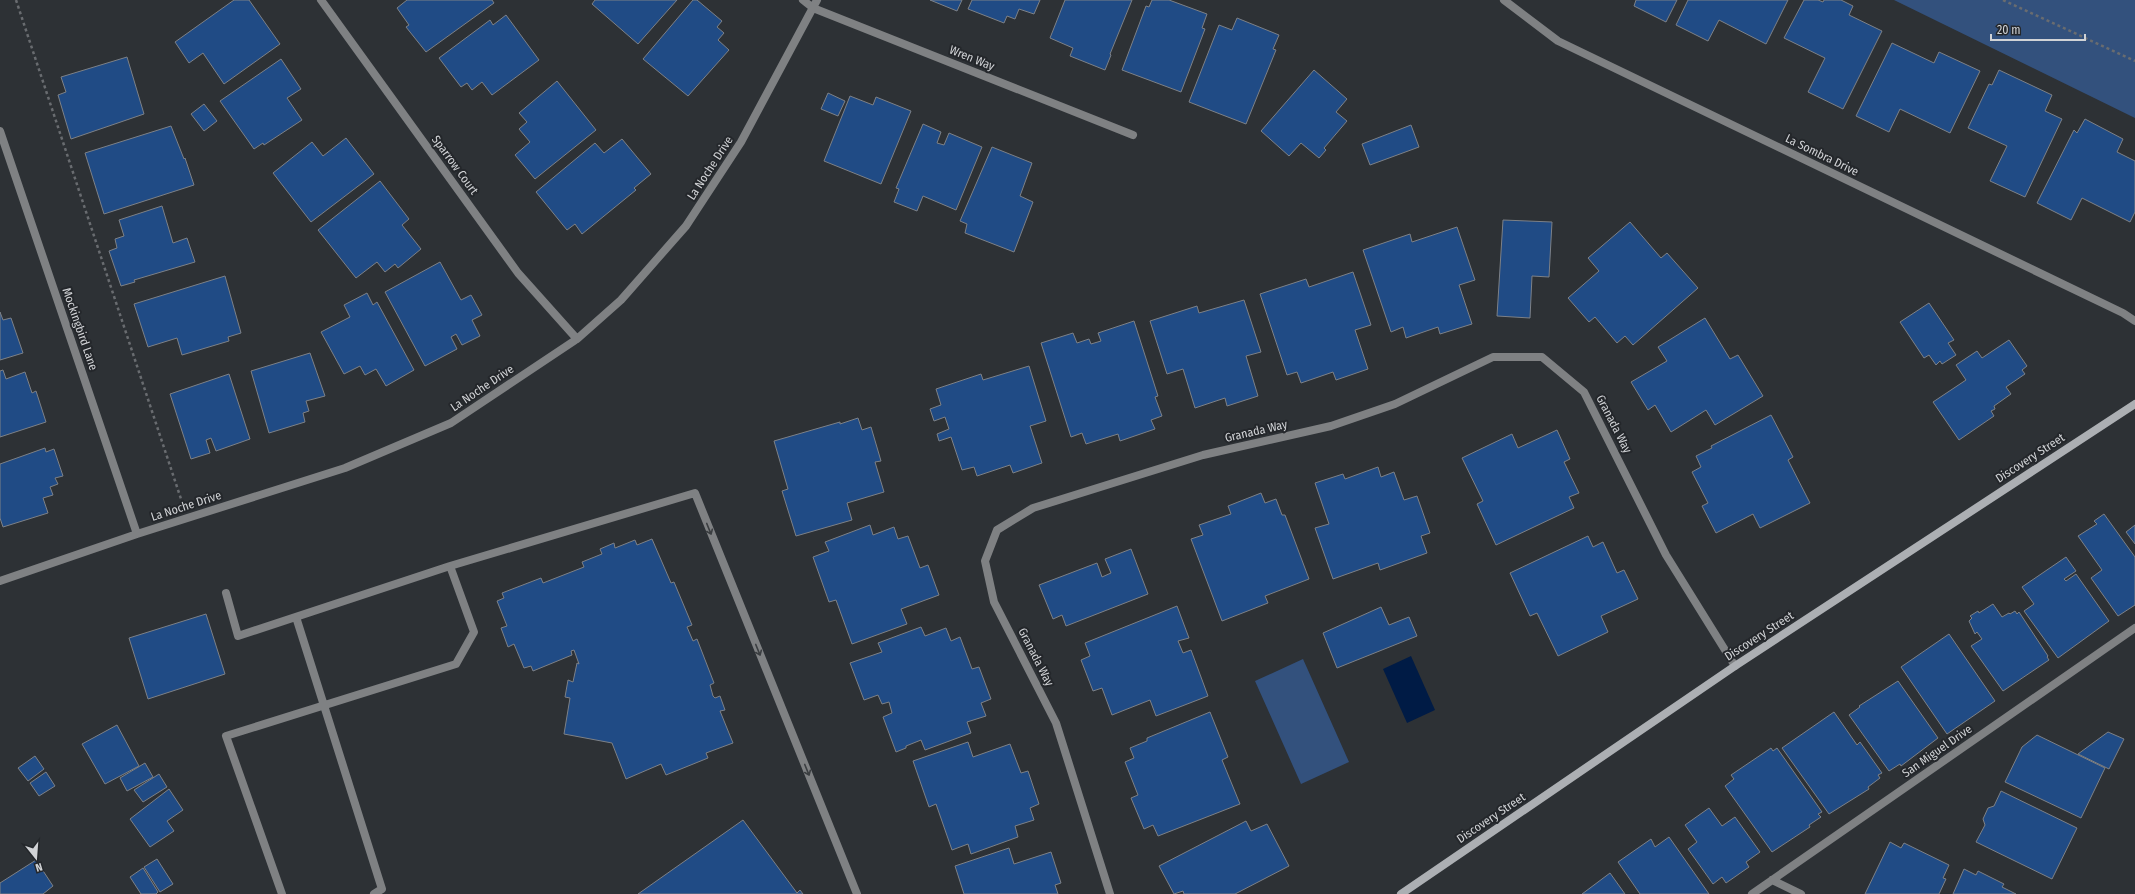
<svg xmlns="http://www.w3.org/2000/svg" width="2135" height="894" font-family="'Fira Sans Condensed',sans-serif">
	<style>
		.green { fill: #33517d }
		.water { fill: #001b45 }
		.building { fill: #204b85; stroke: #7d8187 }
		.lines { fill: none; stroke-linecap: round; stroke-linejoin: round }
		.path { stroke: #696c70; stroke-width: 2.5; stroke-dasharray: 3 3; stroke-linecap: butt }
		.service { stroke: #7f8183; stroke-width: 8 }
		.minor { stroke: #7f8183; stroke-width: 8 }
		.tertiary { stroke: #7f8183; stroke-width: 8 }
		.secondary { stroke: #acafb3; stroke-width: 8 }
		.oneway { stroke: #3b3e41 }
		.labels { text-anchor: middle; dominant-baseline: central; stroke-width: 4; stroke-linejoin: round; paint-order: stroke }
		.street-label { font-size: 12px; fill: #d1d3d6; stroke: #24272b }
	</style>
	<rect width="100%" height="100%" fill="#2d3135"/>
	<path class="green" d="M1894,0H2135V118Z
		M1303,659L1349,762L1301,784L1255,681Z"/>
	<path class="water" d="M1411,656L1435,710L1407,723L1383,669Z"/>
	<path class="building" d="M234,0H249L280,44L224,84L203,53L189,63L175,42Z
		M407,0H492L494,3L426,52L406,27L409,25L397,8Z
		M595,0H677L638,44L592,4Z
		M693,0H697L722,21L717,27L724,33L718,40L729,50L688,96L643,59Z
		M930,0H962L957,11Z
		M972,0H1040L1034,14L1019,9L1015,19L1007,16L1004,23L968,9Z
		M1065,0H1132L1110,54L1111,55L1105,70L1070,56L1073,48L1050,38Z
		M1152,0H1169L1207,14L1202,28L1205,29L1181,92L1122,70L1146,6L1149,7Z
		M1636,0H1677L1666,22L1634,6Z
		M1688,0H1788L1766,44L1719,20L1708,41L1676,25Z
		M1804,0H1818L1823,2L1824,0H1841L1853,6L1849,15L1882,31L1843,109L1808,92L1825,58L1784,38Z
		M506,15L539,60L492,95L482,82L472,90L467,83L461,87L439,58L490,20L493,25Z
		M1237,18L1279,35L1273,49L1276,50L1246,124L1189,102L1219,25L1232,30Z
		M1892,43L1934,63L1939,52L1980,71L1950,133L1900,109L1889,132L1856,116Z
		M127,57L144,114L71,139L58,95L66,92L61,77Z
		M281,59L301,89L287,98L302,120L264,145L263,143L254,149L220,101Z
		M1314,70L1347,99L1336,112L1347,121L1324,148L1326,150L1319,158L1301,143L1289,156L1261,131Z
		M1999,70L2052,95L2045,111L2062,119L2025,197L1990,181L2007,146L1968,128L1989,84L1992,85Z
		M557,81L596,130L535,179L515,155L530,142L519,129L527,122L519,113Z
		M828,93L845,101L838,116L821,109Z
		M850,96L873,105L876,97L911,111L881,184L824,161Z
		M204,104L217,121L204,131L191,114Z
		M2085,119L2123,139L2117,152L2135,161V212L2130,222L2082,198L2071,220L2037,203L2074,130L2077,133Z
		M923,124L941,132L937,143L944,145L949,133L982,147L956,210L923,196L917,211L894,202L899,189L896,188Z
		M1411,125L1419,147L1370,165L1362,144Z
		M171,126L184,159L185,158L194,185L104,214L85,153Z
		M346,138L374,174L311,222L273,173L312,142L323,156Z
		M622,139L651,174L634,188L636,190L582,234L575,224L567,230L536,192L595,143L604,153Z
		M992,147L1032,163L1020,196L1033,202L1014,252L965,233L967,224L960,221Z
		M380,181L409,219L402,225L421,249L398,268L395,264L385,272L377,262L356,278L318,230Z
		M162,206L173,243L187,238L195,262L134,280L135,282L121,286L109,251L117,248L115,239L124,236L119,220Z
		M1503,220L1552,222L1549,277L1532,276L1530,318L1497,316Z
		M1630,222L1661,258L1667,253L1698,288L1633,345L1625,336L1617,343L1595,317L1589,322L1568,298L1599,271L1588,258Z
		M1457,227L1475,280L1459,285L1472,324L1440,334L1438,327L1406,338L1403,327L1391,332L1363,250L1410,234L1412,242Z
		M440,262L461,300L471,295L482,315L472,320L480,336L462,345L456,334L451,337L457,349L425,366L385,292Z
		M1353,272L1371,325L1355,330L1368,369L1336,380L1333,372L1301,383L1297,372L1287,375L1260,294L1306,279L1309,287Z
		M225,276L241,333L228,337L229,341L182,355L177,338L148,347L134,304Z
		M367,293L373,305L377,302L414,370L386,386L376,369L365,375L360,366L344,374L321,332L350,317L344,305Z
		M1244,300L1261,352L1246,356L1258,396L1227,406L1225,398L1195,408L1183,369L1167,374L1150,321L1197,306L1199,313Z
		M1929,303L1954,340L1948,343L1956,355L1942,364L1940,361L1936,365L1929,355L1924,358L1900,322Z
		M0,312L3,320L11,318L23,353L0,360Z
		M1705,318L1730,359L1738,355L1763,396L1715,425L1706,410L1671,432L1655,405L1648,410L1631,382L1667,361L1658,347Z
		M1134,321L1158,396L1155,397L1162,416L1151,420L1155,429L1120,441L1118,434L1086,444L1082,433L1071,437L1041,343L1073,333L1077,343L1089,339L1091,344L1101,341L1098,333Z
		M2009,340L2027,366L2022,370L2025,374L2006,387L2011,394L1994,406L1995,409L1991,411L1994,416L1959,440L1933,402L1966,380L1956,365L1977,351L1982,358Z
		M310,353L325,396L306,401L309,411L303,413L305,422L269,433L251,371Z
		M1029,366L1046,421L1030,426L1042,463L1013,473L1010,465L977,476L974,467L962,470L951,437L939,441L937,434L949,429L945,417L934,421L930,409L941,405L936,389L981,374L983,380Z
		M3,370L6,379L25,372L32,393L36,391L46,422L0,437V371Z
		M229,374L250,439L216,451L211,438L206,440L210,453L191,459L170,394Z
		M1771,415L1793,457L1788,460L1810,503L1760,528L1753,514L1716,533L1702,506L1708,503L1692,472L1701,467L1696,456L1712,448L1711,446Z
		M858,418L862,430L871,427L881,461L875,462L884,492L847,503L852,520L796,536L782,491L788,489L774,441L840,422V424Z
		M1557,430L1570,459L1564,462L1579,493L1569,497L1574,508L1496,545L1477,504L1483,501L1462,458L1512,434L1518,448Z
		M45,448L46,452L54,449L63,476L55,478L58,484L50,487L53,495L43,498L48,513L3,527L0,518V464Z
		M1378,467L1381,477L1394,472L1404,500L1417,496L1430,533L1421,536L1427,553L1380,570L1378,563L1333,579L1315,528L1329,524L1315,483L1343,474L1345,479Z
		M1261,493L1265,503L1276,499L1282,515H1285L1309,579L1265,596L1268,603L1222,621L1191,539L1203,535L1199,525L1231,514L1228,506Z
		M2104,514L2135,557V605L2118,616L2091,578L2102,570L2078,536L2097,524L2094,521Z
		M870,525L873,535L894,527L898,539L908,536L920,568L928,565L939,595L901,609L907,624L852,644L836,600L829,602L813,557L829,551L825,542Z
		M2135,525V544L2126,532Z
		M1588,536L1593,547L1603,542L1617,573L1624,570L1638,599L1601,616L1608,632L1558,656L1537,613L1530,616L1510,573Z
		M652,539L671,583L674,582L692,625L687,627L693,641L697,639L714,683L710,685L713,696L715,698L720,696L725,710L720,711L733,743L706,753L708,758L666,775L661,764L626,779L612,743L564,734L570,698L565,697L568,680L573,682L577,663L579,664L574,650L571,651L572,655L533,671L531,666L524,668L514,644L508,647L501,628L507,626L497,601L504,598L502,593L541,578L543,583L584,567L582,562L602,554L600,549L614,543L615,548L635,540L637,545Z
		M1131,549L1148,594L1066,626L1062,615L1053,619L1039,585L1097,563L1102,577L1111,573L1105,559Z
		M2066,557L2076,571L2064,579L2066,581L2076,574L2109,621L2058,658L2024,611L2034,604L2022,587Z
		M1993,604L2002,617L2009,613L2010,614L2015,611L2017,614L2019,612L2048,656L2047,657L2049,660L2003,691L1971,646L1982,639L1977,632L1975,634L1969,621L1972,618L1970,616L1978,611L1979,613Z
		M1177,606L1189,638L1178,641L1183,653L1191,650L1208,696L1156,716L1150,700L1112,715L1102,688L1093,691L1081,660L1090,656L1085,643Z
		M1381,607L1389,625L1409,617L1417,636L1337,668L1323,633Z
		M206,614L225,674L148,699L129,638Z
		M921,627L925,636L946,628L951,641L960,637L972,669L979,667L991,699L981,703L986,716L967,722L971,733L925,750L921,740L906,746V748L896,752L883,717L892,713L889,702L882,704L878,695L864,700L850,663L882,652L878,643Z
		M1949,634L1995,701L1947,734L1901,667Z
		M1898,681L1938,738L1901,766L1900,764L1889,771L1849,715L1860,707L1859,706Z
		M1210,712L1228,757L1222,760L1240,804L1158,836L1153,825L1144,829L1131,798L1138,795L1125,762L1134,758L1130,748L1147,741V738Z
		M1834,712L1857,745L1860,742L1882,773L1878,775L1880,778L1868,787L1869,789L1829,814L1782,748Z
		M117,725L139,766L105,784L82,744Z
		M2108,732L2124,739L2109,769L2078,754Z
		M2037,735L2105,768L2081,818L2005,782L2022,747Z
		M968,742L973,757L1010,744L1021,773L1028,771L1039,804L1030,808L1034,820L1015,826L1018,837L971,854L968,844L952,850L936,804L929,807L913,761Z
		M1771,748L1773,751L1777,748L1822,812L1818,814L1821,817L1809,825L1810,827L1772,852L1725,786L1734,779L1731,775Z
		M35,756L44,769L28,781L18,768Z
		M145,763L153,777L127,791L120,778Z
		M46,772L55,786L39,796L30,783Z
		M159,774L167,787L143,802L134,790Z
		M169,789L183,810L167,821L174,831L150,847L130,819Z
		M2001,791L2077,828L2052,879L1976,842L1985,825L1983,819L1988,808L1994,806Z
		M1709,808L1722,826L1735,817L1760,852L1746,862L1749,867L1726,883L1722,877L1713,884L1688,849L1697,842L1685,825Z
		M743,820L797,893L800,890L803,894H638Z
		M1246,821L1251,831L1267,824L1289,866L1235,894H1184L1183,891L1174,894L1159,866Z
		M1669,837L1709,894H1640L1618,862L1651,839L1655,847Z
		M1890,842L1901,848L1904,843L1949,865L1943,878L1946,879L1939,894H1865Z
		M1009,848L1014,864L1051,852L1061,883L1055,885L1058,894H964L955,866Z
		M157,859L173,884L160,892L144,867Z
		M36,860L53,886L43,894H0V883Z
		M143,868L158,892L156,894H141L130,877Z
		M1964,869L1976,875L1978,871L2004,884L2002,887L2016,894H1953Z
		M1610,873L1625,894H1582Z"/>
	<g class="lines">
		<path class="path" d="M16,0L181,499
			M2003,0L2135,61"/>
		<path class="service" d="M226,593L238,636L450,566L695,493L857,894
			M296,617L382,889L374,894
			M282,894L226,736L456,664L474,632L450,566"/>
		<path class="minor" d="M321,0L518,273L577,339
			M803,0L813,8L1133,135
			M0,131L137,534
			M0,581L137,534L345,468L451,423L577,339L621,300L686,226L741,142L817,0
			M1772,880L1801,894
			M1110,894L1056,723L994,602L985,561L997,530L1033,508L1203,455L1331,426L1395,404L1493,357H1542L1584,392L1666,555L1735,666
			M1752,894L2135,628"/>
		<path class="tertiary" d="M1504,0L1558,41L2123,313L2135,321"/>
		<path class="secondary" d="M1401,894L1735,666L2135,404"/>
	</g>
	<defs><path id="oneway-shaft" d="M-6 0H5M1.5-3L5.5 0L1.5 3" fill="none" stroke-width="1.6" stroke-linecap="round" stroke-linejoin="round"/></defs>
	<g class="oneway">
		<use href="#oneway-shaft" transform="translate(709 529) rotate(68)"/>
		<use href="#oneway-shaft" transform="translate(758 650) rotate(68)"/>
		<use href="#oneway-shaft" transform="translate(807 770) rotate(68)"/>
	</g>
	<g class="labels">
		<g class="street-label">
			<text transform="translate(972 58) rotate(22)">Wren Way</text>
			<text transform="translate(1822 155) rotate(26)">La Sombra Drive</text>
			<text transform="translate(455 165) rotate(54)">Sparrow Court</text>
			<text transform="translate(710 168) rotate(-57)">La Noche Drive</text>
			<text transform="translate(80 329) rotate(71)">Mockingbird Lane</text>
			<text transform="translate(482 388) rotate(-34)">La Noche Drive</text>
			<text transform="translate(1614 424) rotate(63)">Granada Way</text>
			<text transform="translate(1256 431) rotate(-13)">Granada Way</text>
			<text transform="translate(2030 458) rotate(-33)">Discovery Street</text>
			<text transform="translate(186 506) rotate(-18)">La Noche Drive</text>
			<text transform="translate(1759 636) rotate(-33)">Discovery Street</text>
			<text transform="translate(1036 657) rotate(63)">Granada Way</text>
			<text transform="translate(1937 751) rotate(-35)">San Miguel Drive</text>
			<text transform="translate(1491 818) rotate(-34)">Discovery Street</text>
		</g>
	</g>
	<g transform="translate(36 858) rotate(163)" stroke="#24272b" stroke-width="3" paint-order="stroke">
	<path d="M0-3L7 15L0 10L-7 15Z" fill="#d1d3d6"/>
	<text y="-6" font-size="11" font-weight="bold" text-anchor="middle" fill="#d1d3d6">N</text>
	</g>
	<path d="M1991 34v6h94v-6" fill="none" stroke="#d1d3d6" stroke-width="2"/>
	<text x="1997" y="34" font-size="12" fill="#d1d3d6" stroke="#24272b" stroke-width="3" paint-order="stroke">20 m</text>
</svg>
